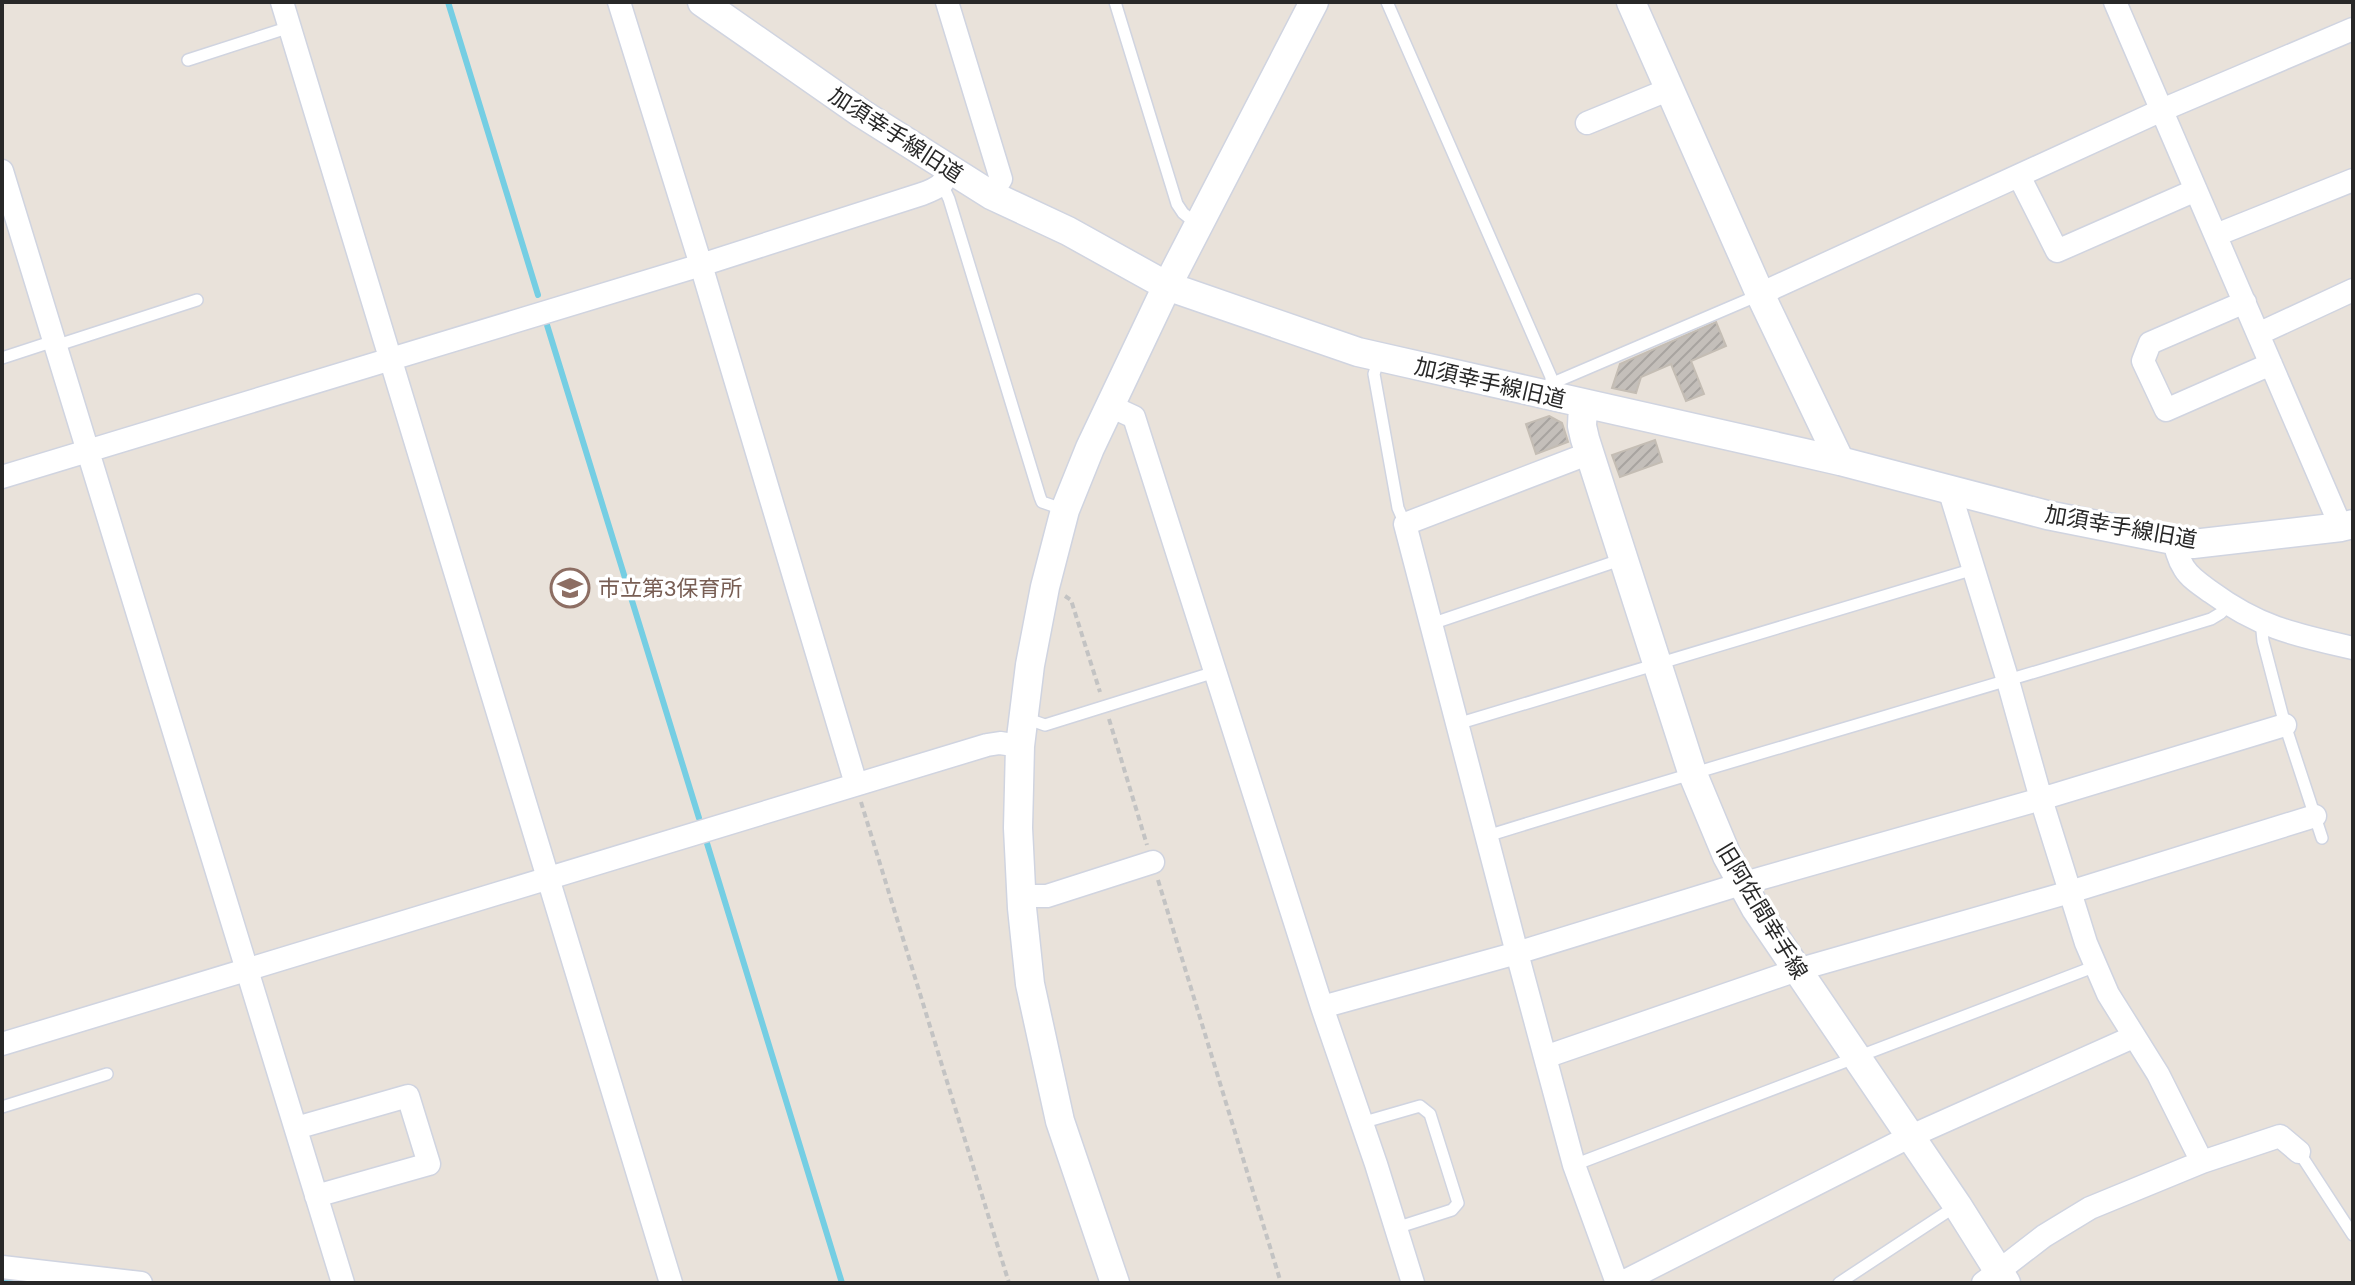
<svg xmlns="http://www.w3.org/2000/svg" width="2355" height="1285" font-family="Arial,'Noto Sans JP',sans-serif">
	<style>
		.lines { fill: none; stroke-linecap: round; stroke-linejoin: round }
		.stream { stroke: #75cee3; stroke-width: 6 }
		.building { fill: url(#building-hatch); stroke: #c4bdb4; stroke-width: 2 }
		.service-casing { stroke: #d0d4e0; stroke-width: 14 }
		.minor-casing { stroke: #d0d4e0; stroke-width: 25 }
		.tertiary-casing { stroke: #d0d4e0; stroke-width: 31 }
		.path { stroke: #c3c3c3; stroke-width: 4; stroke-dasharray: 6 4; stroke-linecap: butt }
		.service { stroke: #fff; stroke-width: 11 }
		.minor { stroke: #fff; stroke-width: 22 }
		.tertiary { stroke: #fff; stroke-width: 28 }
		.labels { text-anchor: middle; dominant-baseline: central; stroke-width: 7; stroke-linejoin: round; paint-order: stroke }
		.street-label { font-size: 22px; fill: #282828; stroke: #fff }
		.education-label { font-size: 22px; fill: #785e54; stroke: #fff; text-anchor: start }
	</style>
	<defs>
		<pattern id="building-hatch" width="6" height="6" patternUnits="userSpaceOnUse" patternTransform="scale(2)"><rect width="6" height="6" fill="#c4bfba"/><path d="M-1 1l2-2M0 6l6-6M5 7l2-2" fill="none" stroke="#a8a4a0"/></pattern>
	</defs>
	<rect width="100%" height="100%" fill="#e9e2da"/>
	<g class="lines">
		<path class="stream" d="M448,2L538,295
			M547,325L699,818
			M706,840L842,1283
			M2,1282L12,1283"/>
	</g>
	<path class="building" d="M1716,322L1726,346L1691,361L1704,394L1686,401L1671,364L1641,377L1636,393L1612,388L1620,364Z
		M1549,416L1562,423L1568,442L1536,454L1526,424Z
		M1655,440L1662,462L1620,477L1612,455Z"/>
	<g class="lines">
		<g class="service-casing">
			<path id="service" d="M1115,2L1177,204L1183,213L1198,225
				M1387,2L1551,377V395
				M188,60L290,27
				M942,184L949,199L1040,497L1042,502L1065,510
				M55,346L197,300
				M2,358L54,341
				M1379,358L1374,374L1398,508L1405,524
				M1553,383L1759,295
				M1431,624L1623,559
				M2265,625L2262,631L2263,641L2285,725L2322,838
				M1025,718L1045,725L1215,672
				M1457,724L1974,569
				M1487,836C1728,761 1970,693 2211,619L2221,613L2228,605
				M2,1107L107,1074
				M1361,1123L1420,1106L1430,1114L1458,1203L1452,1210L1396,1228
				M2299,1152L2353,1235
				M1574,1165L2096,966
				M1839,1283L1956,1206"/>
		</g>
		<g class="minor-casing">
			<path id="minor" d="M282,2L671,1283
				M619,2L701,265L856,784
				M947,2L1001,179L991,195
				M2115,2L2341,527
				M1587,123L1670,89
				M2,171L343,1283
				M2019,176L2057,251L2196,190
				M2216,235L2353,180
				M1760,294L2162,110L2353,29
				M2245,302L2150,343L2143,361L2166,410L2271,364
				M2258,334L2353,290
				M1108,405L1134,417L1322,1007L1376,1164L1413,1283
				M1590,453L1405,524L1517,953L1574,1165L1617,1283
				M2,477L701,265L922,194C935,189 946,185 948,170
				M1949,489L2008,681L2041,799L2086,943L2108,994L2158,1074L2202,1162
				M2174,539C2176,549 2178,559 2184,568C2190,578 2201,585 2211,592C2260,628 2296,635 2353,648
				M1021,896H1047L1153,862
				M1322,1007L1517,953L1741,884L2041,799L2285,725
				M2,1044L987,745L1000,743L1020,746
				M1545,1057L1797,970L2070,892L2315,816
				M296,1128L408,1096L429,1164L316,1196
				M2,1267L141,1283
				M1621,1283L1909,1137L2133,1037
				M1983,1283L2044,1236L2090,1208L2202,1162L2280,1136L2299,1152"/>
		</g>
		<g class="tertiary-casing">
			<path id="tertiary" d="M702,2L861,113L991,195L1068,231L1167,286L1358,352L1840,461L2047,515L2193,544L2341,527L2353,524
				M1631,2L1760,294L1840,461
				M1583,404L1582,426L1585,439L1692,772L1727,856L1756,909L1957,1205L2006,1283
				M1115,1283L1060,1121L1030,984L1022,908L1018,828L1020,746L1030,665L1045,587L1065,510L1090,448L1167,286L1314,2"/>
		</g>
		<path class="path" d="M1065,596L1071,600L1100,692
			M1109,719L1147,845
			M861,802L1009,1283
			M1158,880L1281,1283"/>
		<use href="#service" class="service"/>
		<use href="#minor" class="minor"/>
		<use href="#tertiary" class="tertiary"/>
	</g>
	<defs>
		<g id="school-ring" transform="scale(2)"><circle r="9.5" fill="#fff" stroke="#8d6e63" stroke-width="1.5"/><path d="M0-5L7-2L0 1L-7-2ZM-4 1L0 2.5L4 1V4Q0 6-4 4Z" fill="#8d6e63"/></g>
	</defs>
	<g fill-rule="evenodd">
		<use href="#school-ring" x="570" y="588"/>
	</g>
	<g class="labels">
		<g class="street-label">
			<text transform="translate(896 135) rotate(33)">加須幸手線旧道</text>
			<text transform="translate(1490 383) rotate(13)">加須幸手線旧道</text>
			<text transform="translate(2121 527) rotate(10)">加須幸手線旧道</text>
			<text transform="translate(1762 911) rotate(59)">旧阿佐間幸手線</text>
		</g>
		<g class="education-label">
			<text x="598" y="588">市立第3保育所</text>
		</g>
	</g>
	<rect width="2355" height="1285" fill="none" stroke="#282828" stroke-width="8"/>
</svg>
